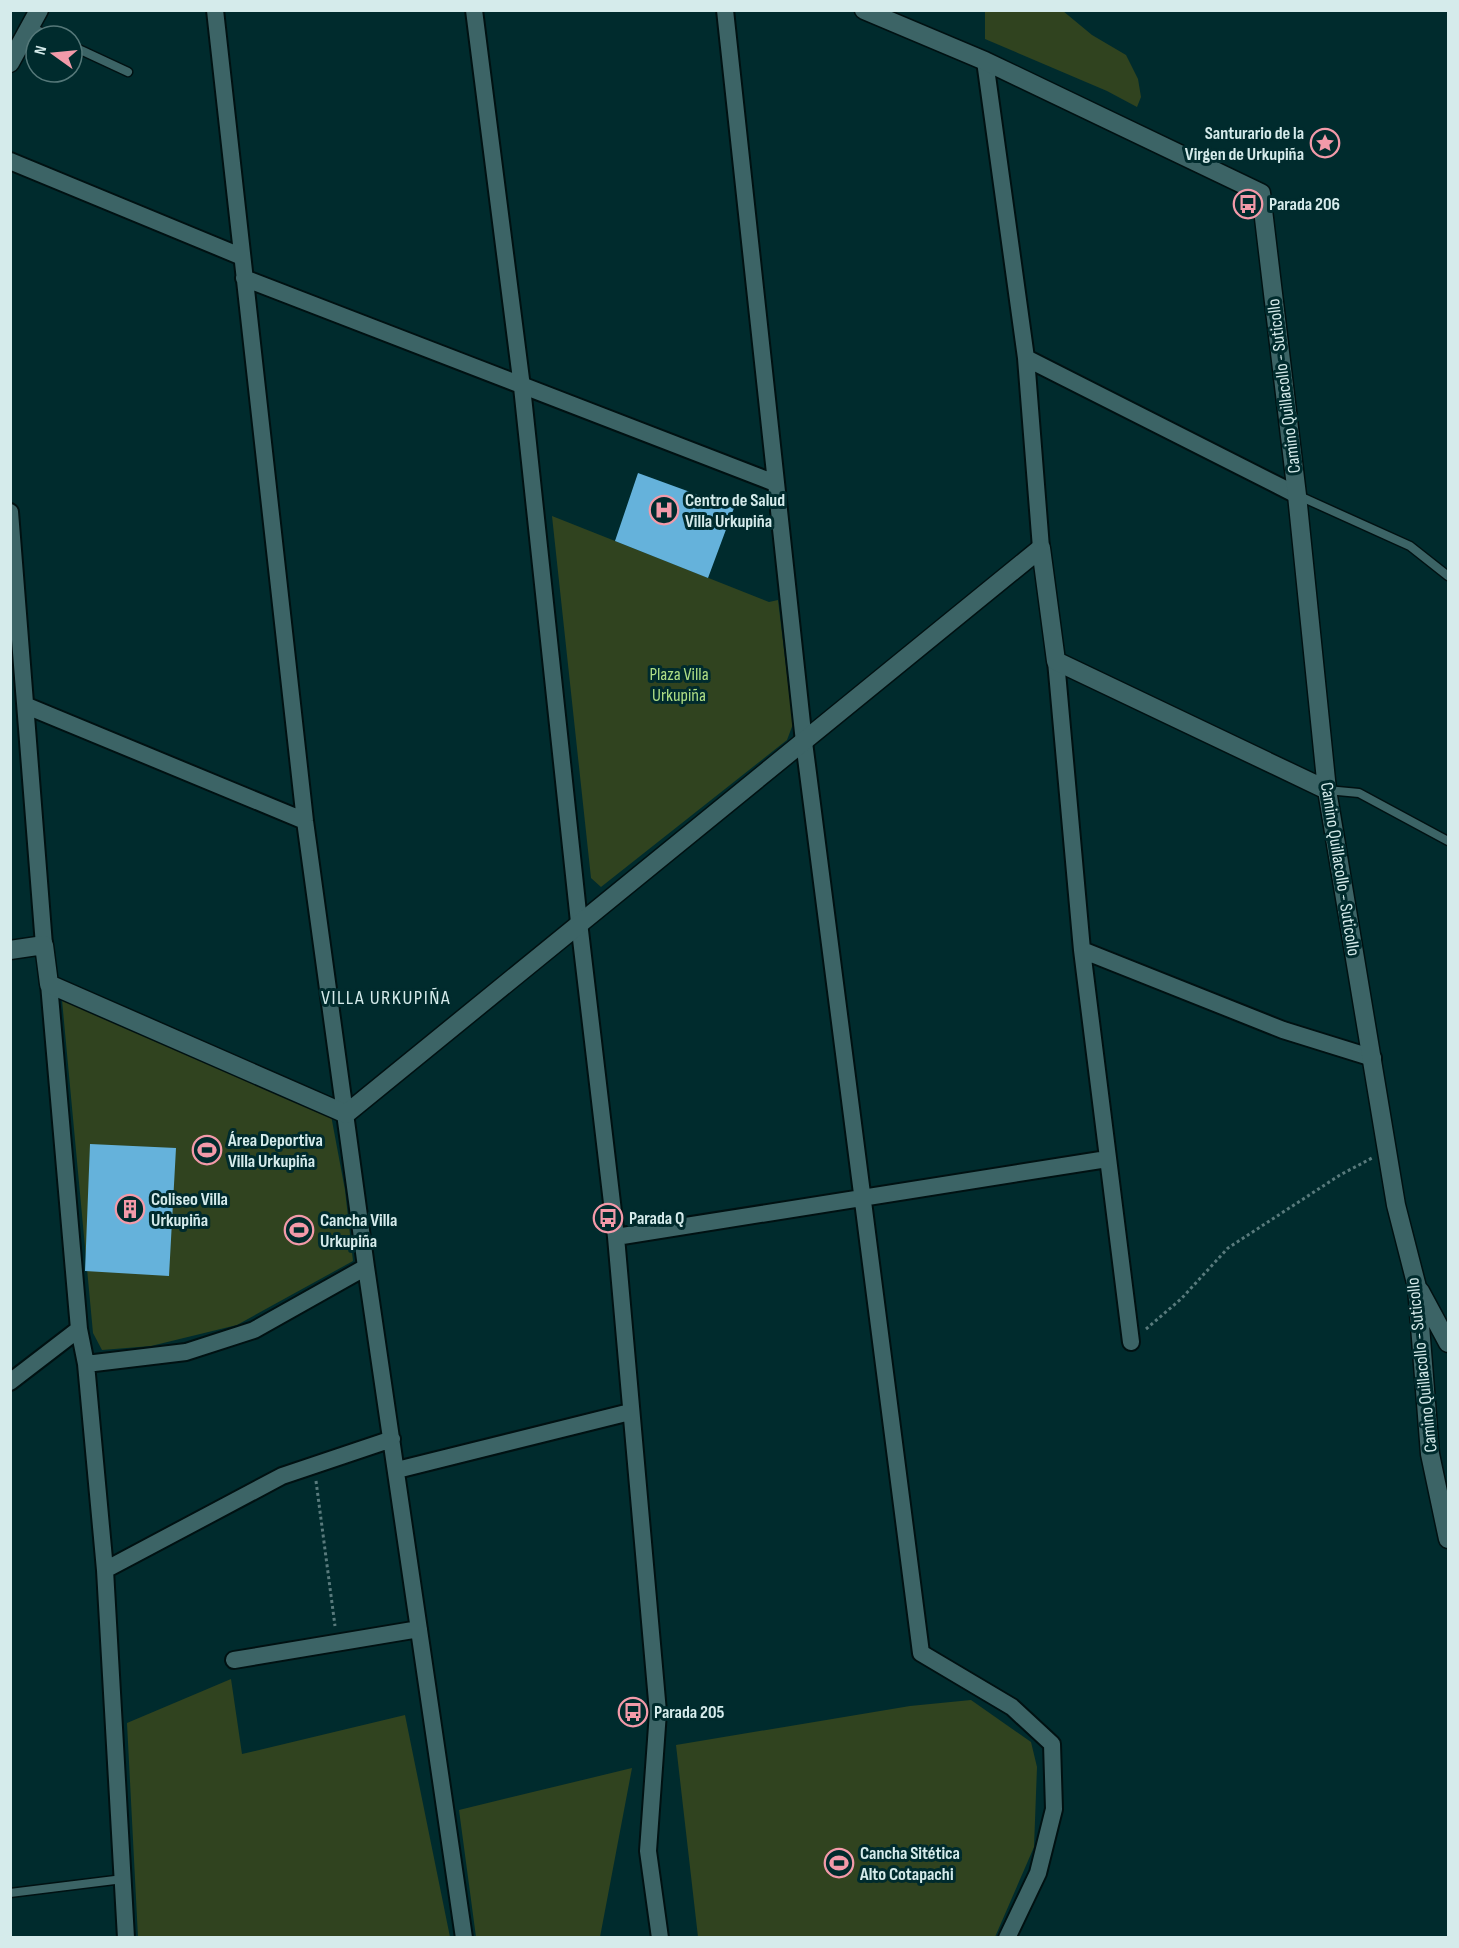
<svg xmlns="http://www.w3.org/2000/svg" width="1459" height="1948" font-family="'Sofia Sans Condensed',sans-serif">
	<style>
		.green { fill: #30431f }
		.building { fill: #65b2db }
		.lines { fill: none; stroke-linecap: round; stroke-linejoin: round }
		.lane-casing { stroke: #001112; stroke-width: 11 }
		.street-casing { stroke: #001112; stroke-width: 20 }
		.secondary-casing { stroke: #001112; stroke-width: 21 }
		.path { stroke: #597b7d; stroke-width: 3; stroke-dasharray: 3 3; stroke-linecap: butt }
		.lane { stroke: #3c6466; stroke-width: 8 }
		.street { stroke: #3c6466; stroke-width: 16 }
		.secondary { stroke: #3c6466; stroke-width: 18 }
		.labels { text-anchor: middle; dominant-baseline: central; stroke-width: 6; stroke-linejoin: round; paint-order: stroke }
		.poi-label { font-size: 18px; font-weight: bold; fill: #d5ebeb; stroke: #002b2d; text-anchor: start }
		.street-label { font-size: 18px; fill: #d5ebeb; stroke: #002b2d }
		.park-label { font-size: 18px; fill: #aede85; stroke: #002b2d }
		.neighbourhood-label { font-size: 20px; letter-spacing: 1.5px; fill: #d5ebeb; stroke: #002b2d }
	</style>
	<rect width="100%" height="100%" fill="#002b2d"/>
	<path class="green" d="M985,11H1063L1092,35L1126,55L1138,79L1141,97L1137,107L1107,91L985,39Z
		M552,516L769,602L778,600L793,724L787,740L601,887L591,878Z
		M62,1000L330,1110L345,1190L353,1261L237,1325L151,1346L102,1350L93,1333Z
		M231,1679L242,1754L405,1715L450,1937H138L127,1723Z
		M971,1700L1031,1742L1037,1767L1034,1847L995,1937H698L676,1745L910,1706Z
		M632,1768L600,1937H476L459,1810Z"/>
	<path class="building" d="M638,473L734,508L708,578L615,541Z
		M90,1144L176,1148L169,1276L85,1271Z"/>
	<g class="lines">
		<g class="lane-casing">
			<path id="lane" d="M30,27L50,36
				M72,46L128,72
				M1297,495L1410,546L1448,576
				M1327,790L1359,793L1448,841
				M10,1893L123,1879"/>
		</g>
		<g class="street-casing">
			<path id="street" d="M215,10L305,821L366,1267L464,1938
				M474,10L522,387L579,922L616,1237L658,1712L648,1851L660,1938
				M725,10L804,742L921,1653L1012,1707L1052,1744L1054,1809L1038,1873L1007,1938
				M985,61L1026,358L1041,548
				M10,161L240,256
				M244,278L775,483
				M1026,358L1297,495
				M10,512L44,945
				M1056,661L1082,950L1131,1342
				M27,706L305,821
				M1082,950L1283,1030L1373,1058
				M49,984L79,1329L86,1364L105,1570L126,1938
				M616,1237L1107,1159
				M86,1364L186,1352L254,1330L366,1267
				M10,1382L79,1329
				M397,1470L630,1412
				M105,1570L282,1476L392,1439
				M234,1660L419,1629"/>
		</g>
		<g class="secondary-casing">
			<path id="secondary" d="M864,10L985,61L1261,193L1297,495L1327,790L1396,1205L1417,1287L1430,1454L1448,1539
				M10,63L39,10
				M1041,548L1056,661L1327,790
				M10,950L44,945L49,984L346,1114L1041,548
				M1420,1291L1448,1343"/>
		</g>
		<path class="path" d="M1146,1329L1181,1299L1228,1248L1340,1175L1372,1158
			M316,1481L335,1626"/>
		<use href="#lane" class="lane"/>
		<use href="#street" class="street"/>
		<use href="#secondary" class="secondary"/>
	</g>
	<defs>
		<g id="sight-ring" transform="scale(1.5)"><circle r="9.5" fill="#002b2d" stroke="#f39aa9" stroke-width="1.5"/><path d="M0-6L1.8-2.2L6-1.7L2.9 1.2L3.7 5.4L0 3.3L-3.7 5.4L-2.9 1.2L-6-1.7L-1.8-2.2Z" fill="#f39aa9"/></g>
		<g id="bus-ring" transform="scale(1.5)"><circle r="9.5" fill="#002b2d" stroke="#f39aa9" stroke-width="1.5"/><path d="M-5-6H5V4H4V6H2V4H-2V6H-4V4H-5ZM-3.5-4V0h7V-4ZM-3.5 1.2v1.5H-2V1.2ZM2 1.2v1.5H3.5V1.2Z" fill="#f39aa9"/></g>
		<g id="hospital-ring" transform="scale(1.5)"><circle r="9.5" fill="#002b2d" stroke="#f39aa9" stroke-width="1.5"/><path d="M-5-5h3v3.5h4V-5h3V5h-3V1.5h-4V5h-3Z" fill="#f39aa9"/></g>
		<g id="stadium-ring" transform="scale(1.5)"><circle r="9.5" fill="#002b2d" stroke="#f39aa9" stroke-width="1.5"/><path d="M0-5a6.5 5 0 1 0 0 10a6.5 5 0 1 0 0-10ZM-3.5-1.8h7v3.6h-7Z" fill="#f39aa9"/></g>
		<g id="building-ring" transform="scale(1.5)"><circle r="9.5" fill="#002b2d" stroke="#f39aa9" stroke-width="1.5"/><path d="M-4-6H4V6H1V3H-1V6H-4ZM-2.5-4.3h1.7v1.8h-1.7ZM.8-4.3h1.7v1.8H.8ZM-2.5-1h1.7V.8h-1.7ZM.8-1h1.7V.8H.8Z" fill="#f39aa9"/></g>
	</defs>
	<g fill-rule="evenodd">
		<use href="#sight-ring" x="1325" y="143"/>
		<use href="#bus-ring" x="1248" y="204"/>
		<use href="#hospital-ring" x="664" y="510"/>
		<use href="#stadium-ring" x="207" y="1150"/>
		<use href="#building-ring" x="130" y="1209"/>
		<use href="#bus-ring" x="608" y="1218"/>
		<use href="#stadium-ring" x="299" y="1230"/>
		<use href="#bus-ring" x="633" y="1712"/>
		<use href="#stadium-ring" x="839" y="1863"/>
	</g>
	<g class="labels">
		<g class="poi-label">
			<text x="1304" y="133" text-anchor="end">Santurario de la<tspan x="1304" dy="21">Virgen de Urkupiña</tspan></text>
			<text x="1269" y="204">Parada 206</text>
			<text x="685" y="500">Centro de Salud<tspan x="685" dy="21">Villa Urkupiña</tspan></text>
			<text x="228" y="1140">Área Deportiva<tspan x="228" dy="21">Villa Urkupiña</tspan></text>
			<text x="151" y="1199">Coliseo Villa<tspan x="151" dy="21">Urkupiña</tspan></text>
			<text x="629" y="1218">Parada Q</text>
			<text x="320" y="1220">Cancha Villa<tspan x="320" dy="21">Urkupiña</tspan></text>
			<text x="654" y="1712">Parada 205</text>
			<text x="860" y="1853">Cancha Sitética<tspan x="860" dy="21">Alto Cotapachi</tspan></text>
		</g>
		<g class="street-label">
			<text transform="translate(1284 386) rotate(-97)">Camino Quillacollo - Suticollo</text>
			<text transform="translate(1340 869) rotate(81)">Camino Quillacollo - Suticollo</text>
			<text transform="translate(1422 1365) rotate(-96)">Camino Quillacollo - Suticollo</text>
		</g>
		<g class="park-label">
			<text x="679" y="674">Plaza Villa<tspan x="679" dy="21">Urkupiña</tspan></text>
		</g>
		<g class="neighbourhood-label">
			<text x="386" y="998">VILLA URKUPIÑA</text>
		</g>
	</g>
	<rect width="1459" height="1948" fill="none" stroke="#d5ebeb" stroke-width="24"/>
	<g transform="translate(54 54) rotate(285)"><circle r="28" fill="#002b2d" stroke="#557879" stroke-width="1.5"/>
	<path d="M0-4.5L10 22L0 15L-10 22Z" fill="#f39aa9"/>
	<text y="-9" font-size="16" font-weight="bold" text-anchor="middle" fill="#d5ebeb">N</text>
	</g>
</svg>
